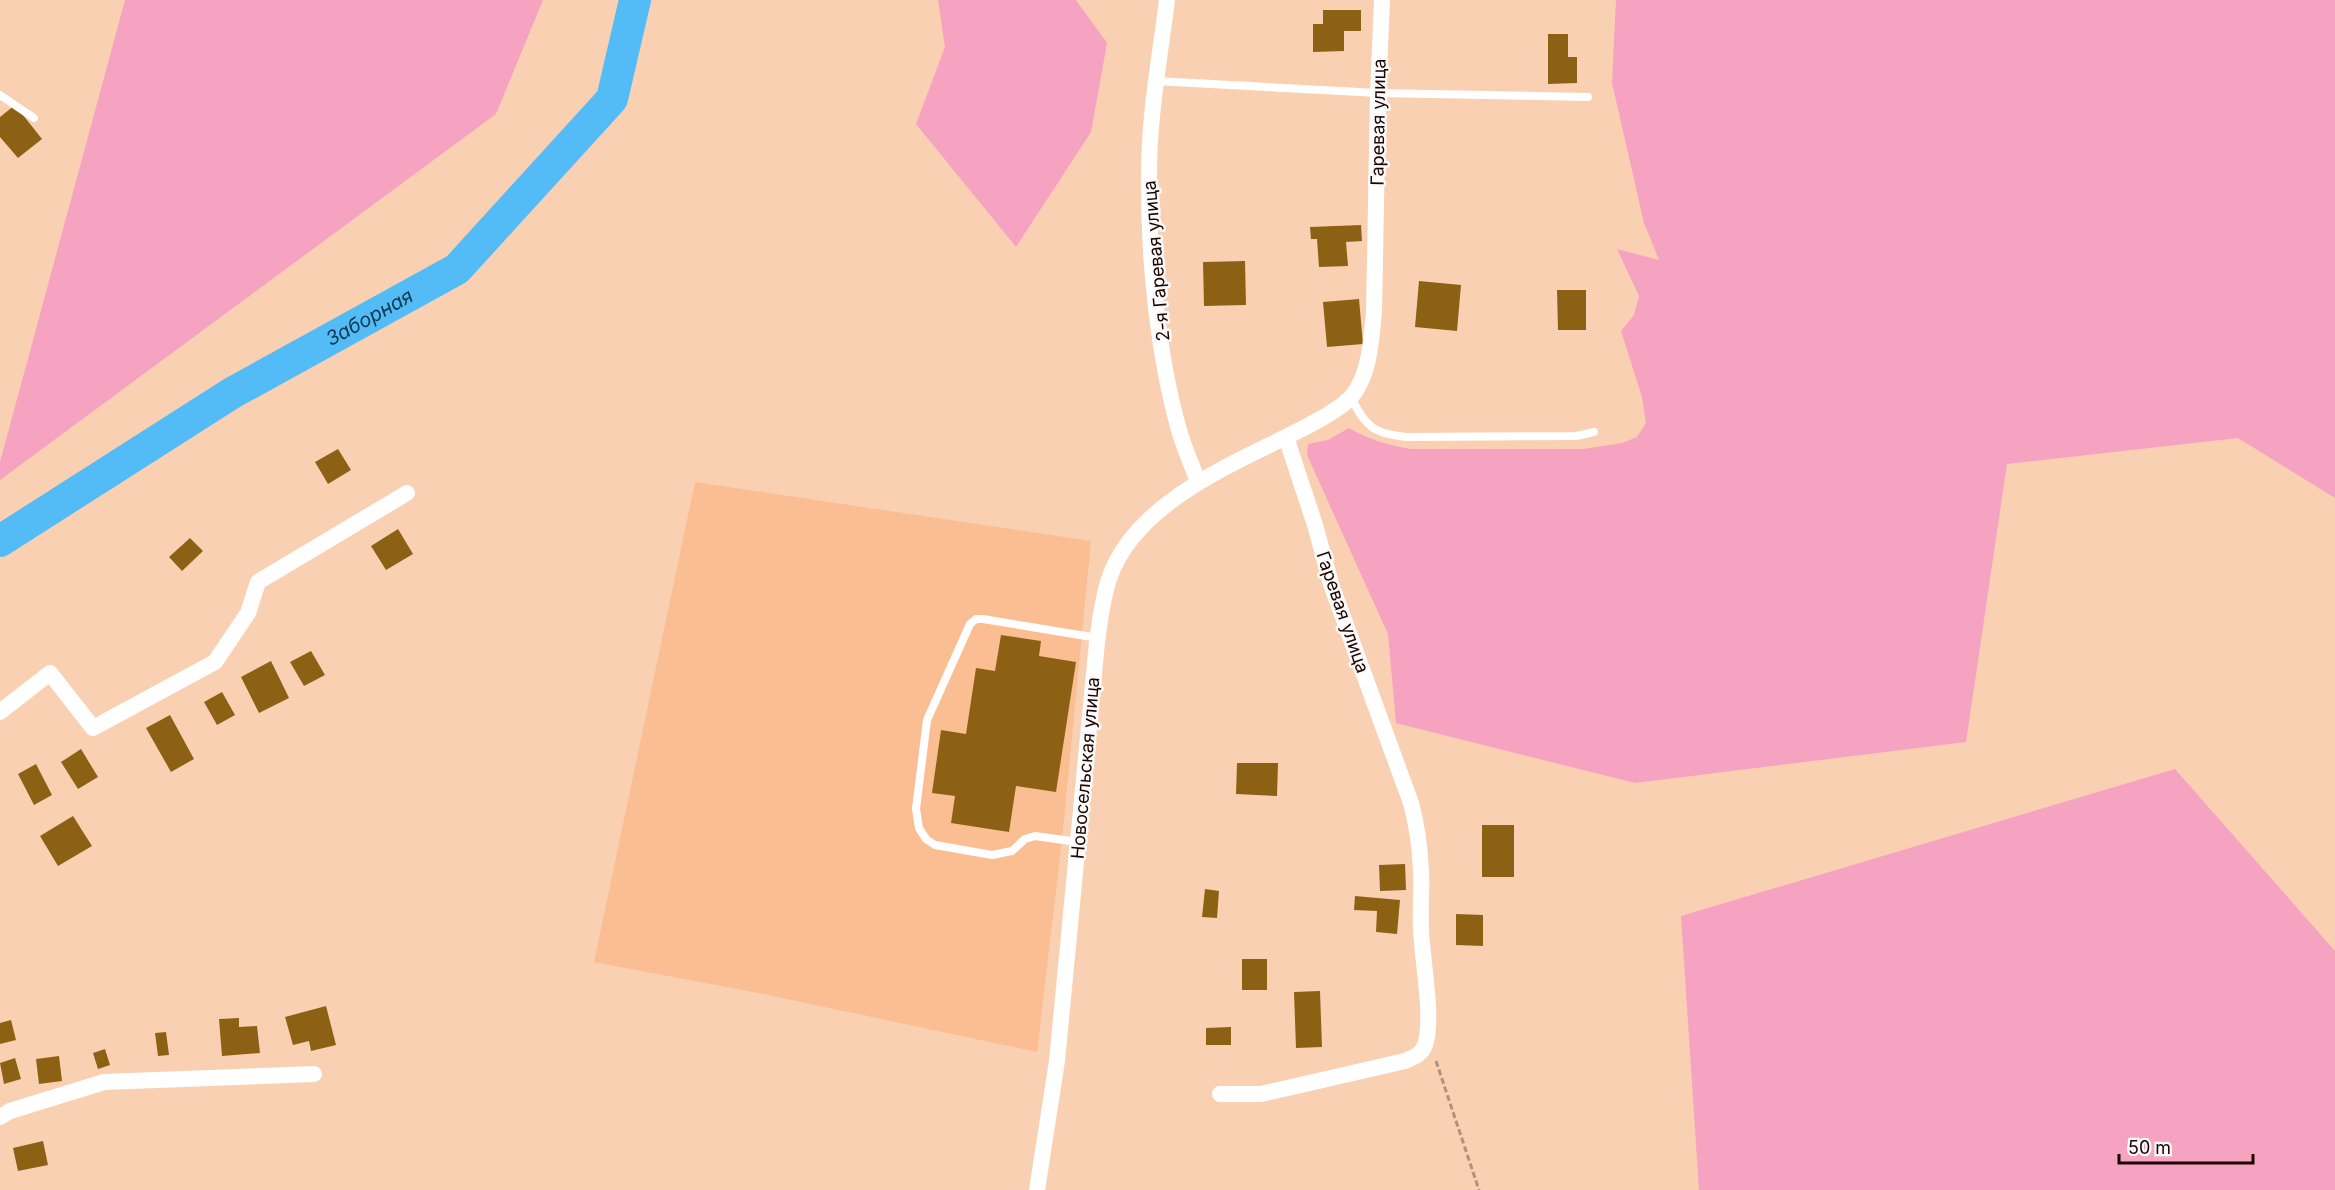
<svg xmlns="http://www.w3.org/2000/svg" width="2335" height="1190" font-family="Inter,sans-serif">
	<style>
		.built { fill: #fbbe93 }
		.green { fill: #f6a2c1 }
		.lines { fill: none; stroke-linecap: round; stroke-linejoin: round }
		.river { stroke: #53bcf7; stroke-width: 32 }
		.building { fill: #8c6113 }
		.path { stroke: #b4907b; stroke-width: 3; stroke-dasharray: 6 3; stroke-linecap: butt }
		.service { stroke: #fff; stroke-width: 8 }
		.minor { stroke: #fff; stroke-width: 16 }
		.labels { text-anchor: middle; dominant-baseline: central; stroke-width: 5; stroke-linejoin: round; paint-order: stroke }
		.street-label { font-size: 18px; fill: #1c0500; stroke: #fafafa }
		.water-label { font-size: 20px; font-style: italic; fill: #0e3b53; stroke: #fafafa }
	</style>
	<rect width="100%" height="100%" fill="#fad0b3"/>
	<path class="built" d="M695,482L1091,541L1062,840L1037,1052L763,994L594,962Z"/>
	<path class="green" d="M125,0H543L496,114L0,480V462Z
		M938,0H1076L1107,43L1091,132L1016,247L916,124L945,47Z
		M1616,0H2335V498L2238,438L2007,464L1966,742L1635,783L1396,723L1388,634L1307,455L1308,444L1328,440L1349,428C1369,440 1388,445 1411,449H1583L1622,443L1637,437L1646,423L1642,397L1621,331L1634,315L1639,296L1617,249L1659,260L1644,223L1612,83Z
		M2175,769L2335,951V1190H1699L1681,916Z"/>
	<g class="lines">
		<path class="river" id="s1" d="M0,541L232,393L457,269L612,99L635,0"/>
	</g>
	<path class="building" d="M1323,10H1361V31H1344V51L1313,52V24H1323Z
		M1548,34H1568V57H1577V83L1548,84Z
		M15,105L42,139L18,158L0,137V117Z
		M1361,225L1362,241L1346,242L1348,266L1319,267L1317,239H1311L1310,227Z
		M1245,261L1246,305L1204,306L1203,262Z
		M1419,281L1461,285L1457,331L1415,327Z
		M1557,290H1586V330H1558Z
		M1359,299L1363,344L1327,347L1323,302Z
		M338,449L351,470L328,484L315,462Z
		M398,529L413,554L386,570L371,546Z
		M190,538L203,551L182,571L169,557Z
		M1001,635L1041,641L1039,656L1076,662L1056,792L1016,786L1009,832L951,823L955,796L932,793L941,730L966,734L976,668L995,671Z
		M311,651L325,675L304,686L290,662Z
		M271,661L289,698L259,713L241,677Z
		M222,692L235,715L217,725L204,702Z
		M170,715L194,759L171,772L146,728Z
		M81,749L98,777L78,789L61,762Z
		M1237,763H1278L1277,796L1236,794Z
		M36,764L52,795L34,805L18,774Z
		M73,816L92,846L58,866L40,836Z
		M1482,825H1514V877H1482Z
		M1405,864L1406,890L1380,891L1379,865Z
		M1205,889L1219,891L1217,918L1202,917Z
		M1355,896L1400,900L1397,934L1376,932L1377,911L1354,910Z
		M1456,914L1483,915V946L1456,945Z
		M1242,959H1267V990H1242Z
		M1320,991L1322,1047L1296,1048L1294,992Z
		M326,1006L336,1045L311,1051L309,1041L293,1045L285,1017Z
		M239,1018V1027L257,1026L260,1053L222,1056L219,1019Z
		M11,1020L16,1040L0,1044V1023Z
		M1231,1027V1045H1206V1028Z
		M166,1032L169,1055L158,1056L155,1033Z
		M105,1049L110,1065L98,1069L93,1053Z
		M59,1056L62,1081L39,1084L36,1059Z
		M15,1058L21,1079L4,1084L0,1063Z
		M43,1141L48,1165L18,1171L13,1148Z"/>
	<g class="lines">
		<path class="path" d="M1436,1061L1479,1190"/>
		<path class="service" d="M1156,81L1378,93L1588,97
			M0,95L34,118
			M1351,398C1367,427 1372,433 1406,437L1576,436L1594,432
			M1078,842L1035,836L1025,839L1012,851L992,855L935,845L926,839L919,828L916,809L927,720L970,624L976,619H983L1098,638"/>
		<path class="minor" d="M1167,0C1160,57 1149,115 1149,172C1148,254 1157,352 1179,430C1184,448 1192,465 1198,482
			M0,712L50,673L93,728L215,662L248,613L258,582L407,493
			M1220,1094H1261L1405,1061C1414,1057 1422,1054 1425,1045C1434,1018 1422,960 1421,930C1420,910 1422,890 1421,871C1420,847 1417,825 1411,803L1332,587L1315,525L1286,437
			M0,1117L10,1111L104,1082L314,1074
			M1037,1190L1057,1061L1097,642C1100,621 1102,600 1109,579C1132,509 1220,469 1282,439C1300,430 1340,411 1352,396C1370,374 1371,340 1374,313L1378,93L1382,0"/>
	</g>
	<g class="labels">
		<g class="street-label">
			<text transform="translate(1378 122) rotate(-89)">Гаревая улица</text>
			<text transform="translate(1156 261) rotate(-95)">2-я Гаревая улица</text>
			<text transform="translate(1343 612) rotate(71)">Гаревая улица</text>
			<text transform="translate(1085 768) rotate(-85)">Новосельская улица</text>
		</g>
		<g class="water-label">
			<text stroke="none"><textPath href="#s1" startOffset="432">Заборная</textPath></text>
		</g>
	</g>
	<path d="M2119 1154v9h134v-9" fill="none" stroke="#1c0500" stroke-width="3"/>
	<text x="2128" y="1154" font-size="18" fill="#1c0500" stroke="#fafafa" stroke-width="4.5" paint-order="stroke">50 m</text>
</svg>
